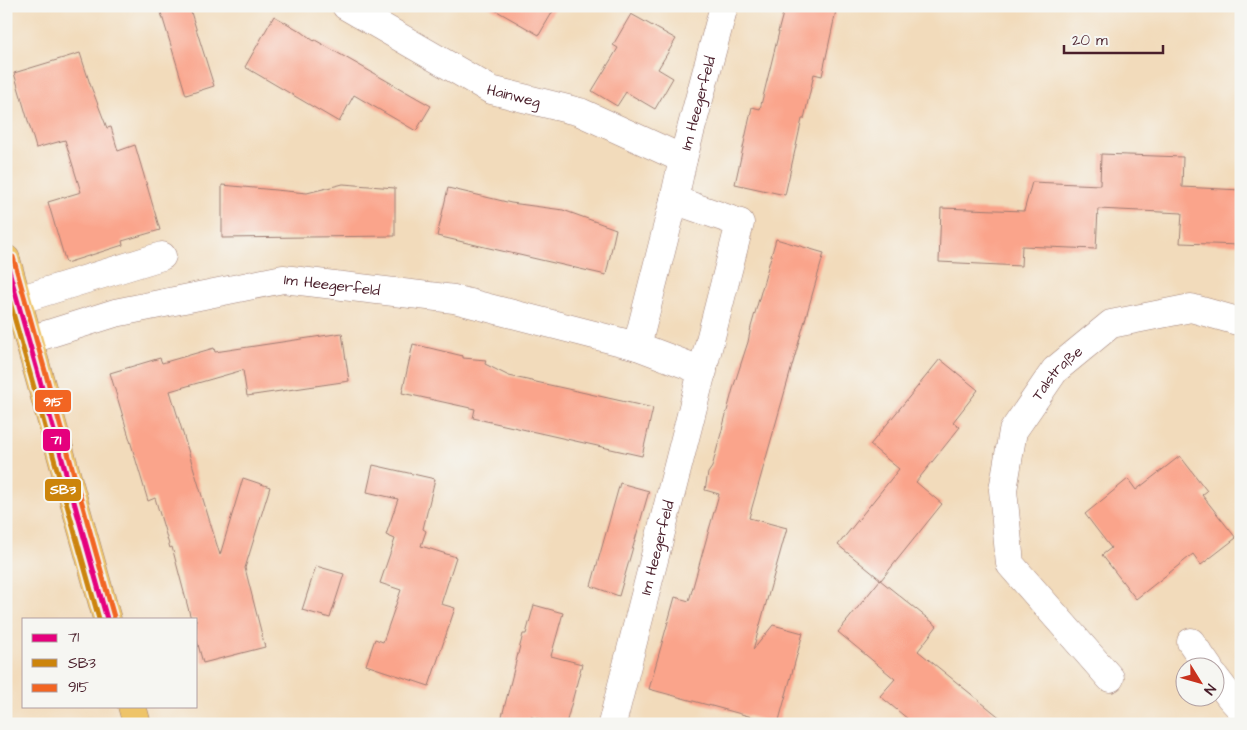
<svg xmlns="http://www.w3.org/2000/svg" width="1247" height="730" font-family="'Architects Daughter',sans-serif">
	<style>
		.building { fill: #faa48b }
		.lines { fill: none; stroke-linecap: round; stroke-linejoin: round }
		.minor-casing { stroke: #9e7d73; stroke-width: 29 }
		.major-casing { stroke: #9e7d73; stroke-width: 29 }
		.minor { stroke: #fff; stroke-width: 28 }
		.major { stroke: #eec469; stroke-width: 28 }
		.bus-1-casing { stroke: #f6f6f2; stroke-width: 9 }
		.bus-2-casing { stroke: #f6f6f2; stroke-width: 9 }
		.bus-3-casing { stroke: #f6f6f2; stroke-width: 9 }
		.bus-1 { stroke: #e5007d; stroke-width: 5 }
		.bus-2 { stroke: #cc840b; stroke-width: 5 }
		.bus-3 { stroke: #f26522; stroke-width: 5 }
		.labels { text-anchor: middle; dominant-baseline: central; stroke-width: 4.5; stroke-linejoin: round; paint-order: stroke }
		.street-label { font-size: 15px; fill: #4a1f2b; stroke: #f6f6f2 }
		.line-badge { stroke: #f6f6f2; stroke-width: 2 }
		.badge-label { font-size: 14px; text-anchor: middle; font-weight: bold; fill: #fff }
	</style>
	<rect width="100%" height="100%" fill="#f6f6f2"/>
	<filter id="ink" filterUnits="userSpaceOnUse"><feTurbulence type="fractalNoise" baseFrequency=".02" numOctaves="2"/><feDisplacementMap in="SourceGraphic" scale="10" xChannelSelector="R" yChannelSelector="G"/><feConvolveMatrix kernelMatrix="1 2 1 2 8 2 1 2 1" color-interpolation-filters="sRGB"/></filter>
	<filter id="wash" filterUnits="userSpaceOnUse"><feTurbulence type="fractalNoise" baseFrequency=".0096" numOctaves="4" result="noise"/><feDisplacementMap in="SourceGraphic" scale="20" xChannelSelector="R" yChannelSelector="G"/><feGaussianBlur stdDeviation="1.12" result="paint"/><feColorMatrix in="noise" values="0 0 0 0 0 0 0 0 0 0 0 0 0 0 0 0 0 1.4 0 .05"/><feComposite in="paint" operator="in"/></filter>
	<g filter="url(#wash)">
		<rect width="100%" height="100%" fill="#f2dbbb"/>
		<g id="blocks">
			<path class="building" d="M159,6H189L214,86L186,95Z
				M488,6H556L539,35Z
				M785,6H837L822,76L814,74L804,119H802L785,195L735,184L752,107L760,109L779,32H778Z
				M631,14L676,39L658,69L673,78L655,109L626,92L617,106L592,91L618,48L613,45Z
				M274,16L302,32L314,41L315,40L431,106L416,131L354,95L339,122L245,67Z
				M80,53L90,84L107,128L111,127L118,151L135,145L160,230L122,241L123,245L66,263L48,202L81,192L65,140L36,148L14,73Z
				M1101,154L1183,157L1182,187L1241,190V245L1180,243L1182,213L1098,209L1096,249L1022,246L1021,266L939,262L941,208L1024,211L1032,182L1100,185Z
				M343,184L395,188V236L222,238V185L307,193Z
				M448,188L511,203L563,210L616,229L606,275L437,236Z
				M776,239L824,253L749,518L787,528L753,650L773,625L803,633L778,724L649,689L675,597L689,601L719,494L705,490L708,473L712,467L734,385L748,342L751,327Z
				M342,333L349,381L247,396L243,370L170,391L220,555L243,478L270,487L245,568L265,647L203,663L196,637V619H191L172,547L170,548L155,498L148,501L110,373L160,358L162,363L214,348L215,352Z
				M413,344L463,356V358L486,360L485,364L509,376L653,408L642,456L473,418L475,409L402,393Z
				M940,359L978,390L953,422L960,427L916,482L942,504L881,580L838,545L899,469L870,445Z
				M1180,456L1207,491L1202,495L1236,538L1201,565L1193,554L1136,599L1102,555L1111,548L1085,514L1128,479L1136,490Z
				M373,465L435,479L423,529L426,531L421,546L456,557L441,604L455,608L429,686L366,665L375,639L383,642L401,590L380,583L395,539L386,535L398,499L367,492Z
				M620,483L649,491L619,596L591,586Z
				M316,566L344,574L330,618L302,610Z
				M880,580L937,626L918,651L1008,724H914L880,696L895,679L838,632Z
				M534,605L563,613L551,656L582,664L566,724H557L531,717L530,724H500L523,634H526Z"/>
		</g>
	</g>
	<g filter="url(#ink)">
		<use href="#blocks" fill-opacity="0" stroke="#9e7d73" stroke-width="1"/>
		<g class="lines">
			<g class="minor-casing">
				<g id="minor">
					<path id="s1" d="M346,6L491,90L580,112L683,159"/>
					<path d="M18,300L162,256"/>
					<path id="s2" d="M29,340L115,313L283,279L454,299L637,346"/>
					<path id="s3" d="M703,371L637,346L674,200L683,159L724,6"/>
					<path d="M1191,642L1209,668"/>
					<path d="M1214,676L1230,697L1241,709"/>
					<path id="s4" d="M1110,678L1010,564L1003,490L1013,431L1055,370L1111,324L1191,308L1241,322"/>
					<path id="s5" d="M612,724L740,223L674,200"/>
				</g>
			</g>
			<g class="major-casing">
				<path id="major" d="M6,259L107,619
					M132,706L137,724"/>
			</g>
			<use href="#minor" class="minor"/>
			<use href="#major" class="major"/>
			<g class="bus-1-casing">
				<path id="bus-1" d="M6,260L107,619"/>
			</g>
			<g class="bus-2-casing">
				<path id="bus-2" d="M6,288L99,619"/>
			</g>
			<g class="bus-3-casing">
				<path id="bus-3" d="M13,257L114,617"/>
			</g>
			<use href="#bus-1" class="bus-1"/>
			<use href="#bus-2" class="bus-2"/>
			<use href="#bus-3" class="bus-3"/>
		</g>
	</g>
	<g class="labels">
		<g class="street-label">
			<text stroke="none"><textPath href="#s1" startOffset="191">Hainweg</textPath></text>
			<text stroke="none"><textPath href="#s3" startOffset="321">Im Heegerfeld</textPath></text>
			<text stroke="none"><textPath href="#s2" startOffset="311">Im Heegerfeld</textPath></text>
			<text stroke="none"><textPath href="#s4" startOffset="359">Talstraße</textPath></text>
			<text stroke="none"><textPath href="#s5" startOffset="182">Im Heegerfeld</textPath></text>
		</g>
	</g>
	<g class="line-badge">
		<rect x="34" y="389" width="38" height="24" rx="5" fill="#f26522"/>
		<rect x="42" y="428" width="29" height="24" rx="5" fill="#e5007d"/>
		<rect x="44" y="478" width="38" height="24" rx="5" fill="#cc840b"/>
	</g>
	<g class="badge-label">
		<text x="53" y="406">915</text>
		<text x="56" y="444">71</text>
		<text x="63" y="494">SB3</text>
	</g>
	<rect width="1247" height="730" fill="none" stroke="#f6f6f2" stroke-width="25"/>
	<rect x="22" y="618" width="175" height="90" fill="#f6f6f2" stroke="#b1a0a2"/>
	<rect x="32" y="634" width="25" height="8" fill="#e5007d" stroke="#b1a0a2"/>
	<text x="68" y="642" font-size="15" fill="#4a1f2b">71</text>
	<rect x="32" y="659" width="25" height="8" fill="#cc840b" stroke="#b1a0a2"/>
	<text x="68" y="668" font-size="15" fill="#4a1f2b">SB3</text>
	<rect x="32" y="684" width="25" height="8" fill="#f26522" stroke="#b1a0a2"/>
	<text x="68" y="692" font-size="15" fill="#4a1f2b">915</text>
	<g transform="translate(1200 682) rotate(127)"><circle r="24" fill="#f6f6f2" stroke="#b1a0a2"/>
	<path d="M0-4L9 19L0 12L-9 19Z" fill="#c8321e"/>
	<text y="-8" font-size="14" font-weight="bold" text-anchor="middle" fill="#4a1f2b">N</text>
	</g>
	<path d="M1064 45v8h99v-8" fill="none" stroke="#4a1f2b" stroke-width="2.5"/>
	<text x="1072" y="45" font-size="15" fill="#4a1f2b" stroke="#f6f6f2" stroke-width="4" paint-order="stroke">20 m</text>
</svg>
